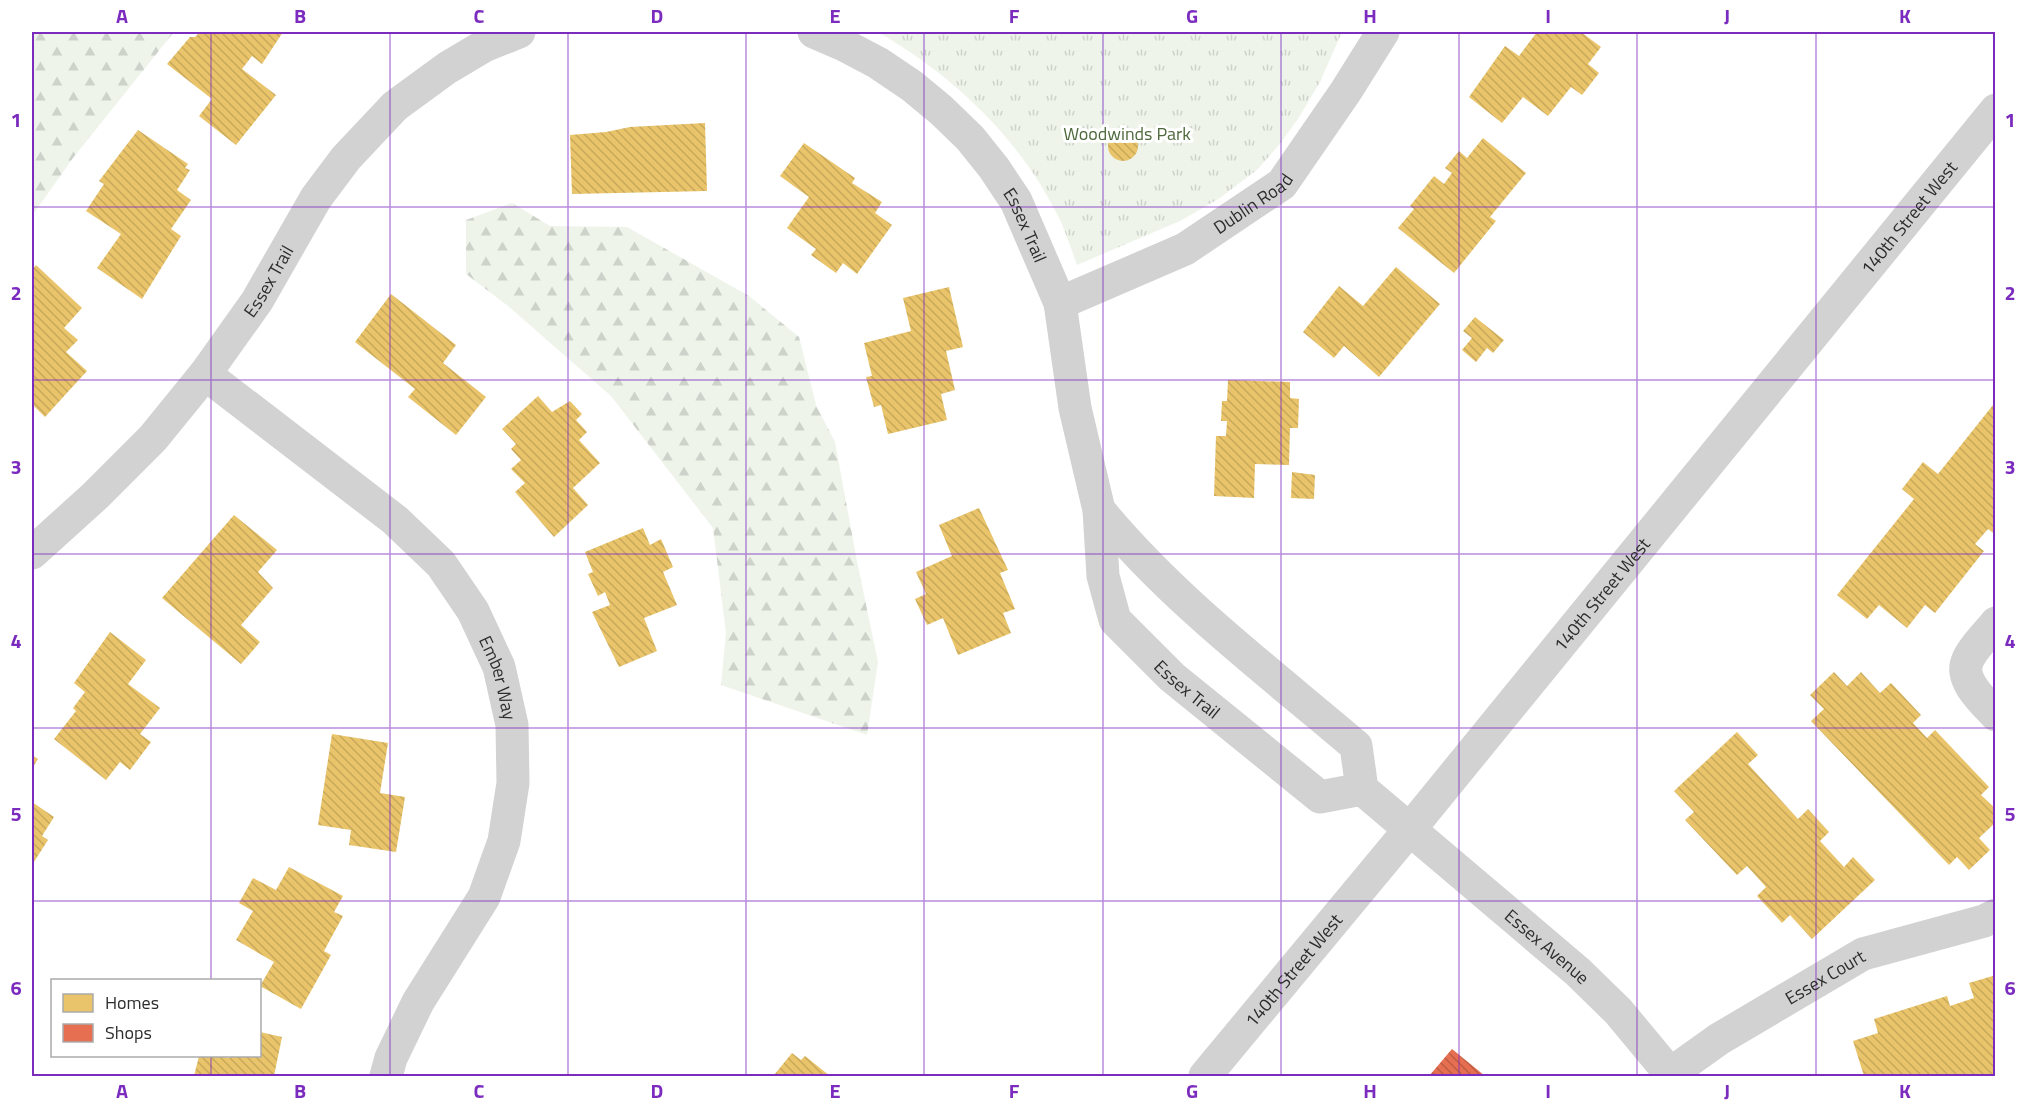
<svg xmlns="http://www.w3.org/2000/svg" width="2027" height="1108" font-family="'Titillium Web',sans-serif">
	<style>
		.forest { fill: url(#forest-firs) }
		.park { fill: url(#park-tufts) }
		.homes { fill: url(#homes-back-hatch) }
		.shops { fill: url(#shops-back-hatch) }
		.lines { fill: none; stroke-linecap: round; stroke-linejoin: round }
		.minor { stroke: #d2d2d2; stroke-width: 33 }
		.grid { fill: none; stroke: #7b2cbf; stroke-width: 1.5; stroke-opacity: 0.55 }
		.labels { text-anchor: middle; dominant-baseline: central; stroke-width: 6; stroke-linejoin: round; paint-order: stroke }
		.park-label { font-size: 18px; fill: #4d683b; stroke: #fff }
		.street-label { font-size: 18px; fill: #2d2d2d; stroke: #fff }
		.neatline { fill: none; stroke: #7b2cbf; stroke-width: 2 }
		.grid-label { font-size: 20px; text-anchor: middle; font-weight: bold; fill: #7b2cbf }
	</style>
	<defs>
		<pattern id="forest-firs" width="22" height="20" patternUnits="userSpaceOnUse" patternTransform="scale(1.5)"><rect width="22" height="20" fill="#eff4eb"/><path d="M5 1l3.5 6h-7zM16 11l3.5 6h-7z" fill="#cdd2ca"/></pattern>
		<pattern id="park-tufts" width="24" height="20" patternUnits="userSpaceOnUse" patternTransform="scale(1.5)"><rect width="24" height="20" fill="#eff4eb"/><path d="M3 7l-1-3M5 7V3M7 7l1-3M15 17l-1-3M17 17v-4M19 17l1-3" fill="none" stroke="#cdd2ca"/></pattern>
		<pattern id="homes-back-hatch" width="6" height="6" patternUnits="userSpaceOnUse" patternTransform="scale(1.5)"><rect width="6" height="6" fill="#e9c46a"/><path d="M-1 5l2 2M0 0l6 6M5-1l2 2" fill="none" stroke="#c8a95c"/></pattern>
		<pattern id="shops-back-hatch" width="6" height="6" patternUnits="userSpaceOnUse" patternTransform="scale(1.5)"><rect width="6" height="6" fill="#e76f51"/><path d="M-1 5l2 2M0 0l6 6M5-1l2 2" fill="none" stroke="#bc5c44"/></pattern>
	</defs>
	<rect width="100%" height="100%" fill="#fff"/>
	<path class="forest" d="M32,32H174L73,158L32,216Z
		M512,203L550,226L627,227L749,296L799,337L816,405L835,442L857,561L878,662L867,735L721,685L726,633L713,528L611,396L508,306L466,274V220Z"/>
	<path class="park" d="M878,32H1342L1320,82L1298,119L1280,144L1258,169L1220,198L1180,221L1077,265C1072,251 1067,236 1061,222C1022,140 955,77 878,32Z"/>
	<path class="homes" d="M200,32H283L262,64L252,56L242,69L276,95L236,145L199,116L212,99L167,64L190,37H195Z
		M1537,32H1581L1601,47L1588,64L1599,73L1582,95L1571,87L1548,116L1523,97L1502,123L1469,97L1505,46L1519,56Z
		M705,123L707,191L572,194L570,135L606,132L630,127Z
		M138,130L188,164L185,168L190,170L177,190L191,200L171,229L181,236L142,299L97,268L121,234L86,211L104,184L99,181Z
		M1108 146a15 15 0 1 1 30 0a15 15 0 1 1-30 0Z
		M1483,138L1526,173L1490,217L1496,221L1454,273L1398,228L1414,209L1410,206L1434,176L1444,184L1452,173L1445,168L1459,151L1467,158Z
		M804,143L855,178L852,183L882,202L875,213L892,225L857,274L843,263L836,273L811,255L816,249L787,228L809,197L780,176Z
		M36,265L82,308L64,328L78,340L66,352L87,371L45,417L32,404V270Z
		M1396,267L1440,304L1379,377L1344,346L1334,358L1303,332L1339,286L1363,306Z
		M949,287L963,347L946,351L955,390L941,394L947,420L888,434L881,405L874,407L866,377L872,376L864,343L911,331L903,298Z
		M391,294L456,345L443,363L486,397L456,435L408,397L415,389L355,342Z
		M1475,317L1504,340L1493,353L1487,348L1476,362L1462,350L1472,338L1463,331Z
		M1228,380L1290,382V398L1299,399L1298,428H1290L1289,465L1255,464L1254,498L1214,496L1216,436H1226L1227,421H1221L1222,401H1227Z
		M538,396L552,412L570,401L582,414L576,420L587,432L579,440L600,463L573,488L588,505L554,537L515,492L525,483L511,469L521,460L511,449L516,444L502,429Z
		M1993,405L1996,407V535L1988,529L1975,544L1984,551L1935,613L1925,605L1907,628L1879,605L1867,619L1837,595L1914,499L1902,489L1923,462L1938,474Z
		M1292,472L1315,475L1314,499L1291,498Z
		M979,508L1008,570L1000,573L1015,609L1003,613L1011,633L958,655L943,618L927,625L915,599L926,594L916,572L952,556L939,525Z
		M234,515L277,550L258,572L273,588L241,625L260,642L241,664L162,598Z
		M643,528L650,545L661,539L673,567L663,572L677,605L644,618L657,651L619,667L592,612L610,605L605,592L598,596L588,574L593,572L585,552Z
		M110,632L146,660L128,684L160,708L140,734L151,742L130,770L120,762L106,780L54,739L76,711L73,708L85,692L74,683Z
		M1834,672L1847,686L1861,672L1880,693L1891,683L1921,715L1913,723L1927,738L1935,730L1989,787L1981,795L1996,809V822L1979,838L1990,850L1969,870L1957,857L1949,865L1811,721L1824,709L1810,695Z
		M1737,732L1758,755L1748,764L1798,819L1808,809L1829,832L1820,841L1844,867L1853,857L1875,880L1812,939L1790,915L1782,923L1757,896L1766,887L1747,866L1737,875L1685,820L1694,812L1674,791Z
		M332,734L388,743L380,793L405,797L396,852L349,845L351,830L318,825Z
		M32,755L38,759L32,769Z
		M32,802L54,817L42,836L48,840L32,865Z
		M289,867L343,896L334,912L343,916L324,951L331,955L301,1009L260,986L274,962L236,940L253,911L239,903L253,878L276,890Z
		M1996,975V1076H1864L1853,1041L1878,1033L1874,1019L1947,996L1950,1006L1974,998L1969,983Z
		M260,1032L282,1037L274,1076H194L199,1056H217L230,1058L231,1056H260Z
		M792,1053L801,1060L805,1056L830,1076H775L774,1075Z"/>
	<path class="shops" d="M1452,1049L1485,1076H1429Z"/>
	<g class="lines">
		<g class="minor">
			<path id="s1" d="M814,32L842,44L878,63L912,86L941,110L970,138L994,168L1016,201L1060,303L1075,408L1099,510L1103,576L1115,620L1172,677L1320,797L1362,789"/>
			<path id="s2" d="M1060,303L1185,249L1282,184L1346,91L1383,32"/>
			<path id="s3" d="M205,374L395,520L441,564L473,611L499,667L512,725L513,783L504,841L484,897L418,1002L391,1058L386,1076"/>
			<path id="s4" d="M1099,510C1173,600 1268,671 1356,746L1362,789L1578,972L1618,1011L1672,1076"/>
			<path id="s5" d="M32,553L95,496L153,438L205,374L257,301L316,198L346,158L395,106L447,68L484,46L519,32"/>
			<path d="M1996,623C1988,633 1971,650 1967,662C1960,681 1984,702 1996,715"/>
			<path id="s6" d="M1670,1074L1719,1039L1863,954L1984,921L1996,915"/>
			<path id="s7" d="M1205,1076L1410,829L1996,110"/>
		</g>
	</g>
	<path class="grid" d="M211,32V980M390,32V1076M568,32V1076M746,32V1076M924,32V1076M1103,32V1076M1281,32V1076M1459,32V1076M1637,32V1076M1816,32V1076M32,207H1996M32,380H1996M32,554H1996M32,728H1996M32,901H1996M211,1056V1076"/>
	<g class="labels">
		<g class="park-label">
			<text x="1127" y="133">Woodwinds Park</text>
		</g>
		<g class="street-label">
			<text stroke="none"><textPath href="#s2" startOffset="218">Dublin Road</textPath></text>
			<text stroke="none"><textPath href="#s7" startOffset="1110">140th Street West</textPath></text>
			<text stroke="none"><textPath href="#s1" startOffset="294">Essex Trail</textPath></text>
			<text stroke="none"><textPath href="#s5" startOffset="362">Essex Trail</textPath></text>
			<text stroke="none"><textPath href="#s7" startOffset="624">140th Street West</textPath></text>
			<text stroke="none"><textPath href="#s3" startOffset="432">Ember Way</textPath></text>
			<text stroke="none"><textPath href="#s1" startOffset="802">Essex Trail</textPath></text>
			<text stroke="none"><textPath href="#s4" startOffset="636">Essex Avenue</textPath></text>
			<text stroke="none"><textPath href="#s7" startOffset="138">140th Street West</textPath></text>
			<text stroke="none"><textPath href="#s6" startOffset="183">Essex Court</textPath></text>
		</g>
	</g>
	<rect width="2027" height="1108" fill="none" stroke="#ffffff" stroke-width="66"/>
	<rect x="51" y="979" width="210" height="78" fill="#ffffff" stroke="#ababab" stroke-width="1.5"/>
	<rect x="63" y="994" width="30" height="18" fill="#e9c46a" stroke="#ababab" stroke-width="1.5"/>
	<text x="105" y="1009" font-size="18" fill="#2d2d2d">Homes</text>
	<rect x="63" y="1024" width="30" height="18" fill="#e76f51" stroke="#ababab" stroke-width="1.5"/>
	<text x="105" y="1039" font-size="18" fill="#2d2d2d">Shops</text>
	<rect x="33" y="33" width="1961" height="1042" class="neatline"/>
	<g class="grid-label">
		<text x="122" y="23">A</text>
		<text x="300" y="23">B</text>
		<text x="479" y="23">C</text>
		<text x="657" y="23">D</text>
		<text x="835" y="23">E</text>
		<text x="1014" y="23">F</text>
		<text x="1192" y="23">G</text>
		<text x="1370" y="23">H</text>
		<text x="1548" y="23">I</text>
		<text x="1727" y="23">J</text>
		<text x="1905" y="23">K</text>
		<text x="16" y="127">1</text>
		<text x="2010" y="127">1</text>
		<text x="16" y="300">2</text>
		<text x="2010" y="300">2</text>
		<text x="16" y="474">3</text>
		<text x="2010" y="474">3</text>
		<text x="16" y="648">4</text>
		<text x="2010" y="648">4</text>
		<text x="16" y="821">5</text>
		<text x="2010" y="821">5</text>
		<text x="16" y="995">6</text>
		<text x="2010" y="995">6</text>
		<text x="122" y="1098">A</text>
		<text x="300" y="1098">B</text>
		<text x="479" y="1098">C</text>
		<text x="657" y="1098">D</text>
		<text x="835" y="1098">E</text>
		<text x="1014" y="1098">F</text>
		<text x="1192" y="1098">G</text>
		<text x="1370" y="1098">H</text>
		<text x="1548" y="1098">I</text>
		<text x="1727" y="1098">J</text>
		<text x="1905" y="1098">K</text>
	</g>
</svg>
